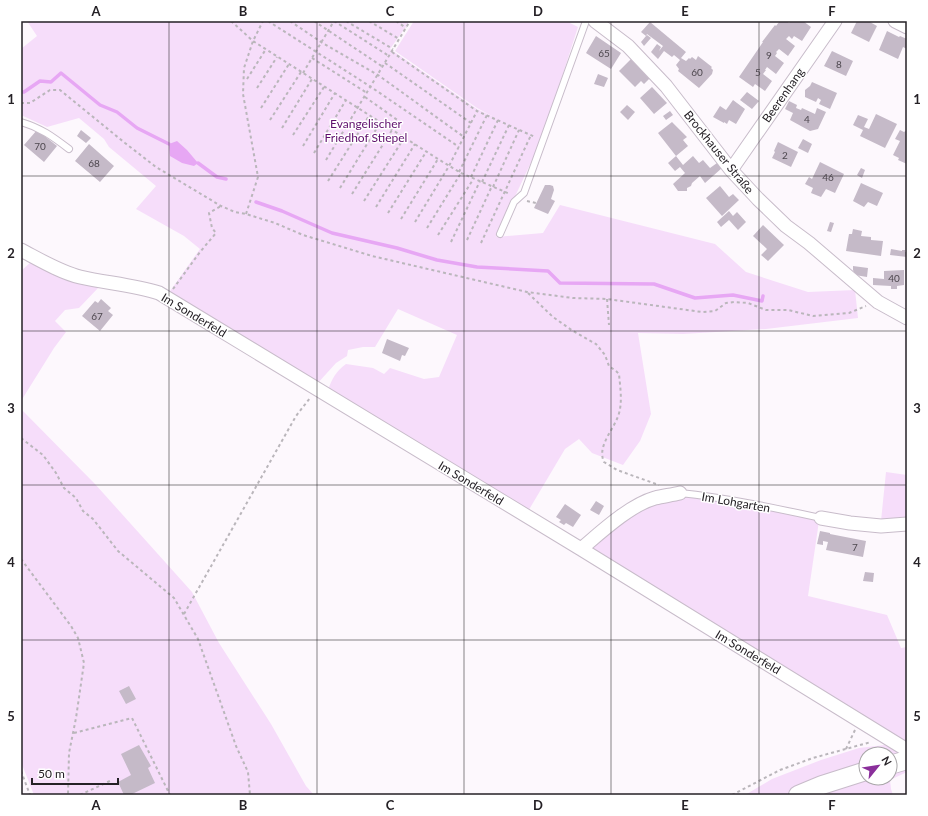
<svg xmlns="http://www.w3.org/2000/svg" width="928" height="816" font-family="Lato,sans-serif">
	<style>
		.green { fill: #f6ddfa }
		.water { fill: #e7a7f4 }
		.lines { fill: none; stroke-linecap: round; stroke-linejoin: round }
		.stream { stroke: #e7a7f4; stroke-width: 3.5 }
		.building { fill: #c5bac8 }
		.lane-casing { stroke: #c8bcca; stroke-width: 8 }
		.street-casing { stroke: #c8bcca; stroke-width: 15 }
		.secondary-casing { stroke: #c8bcca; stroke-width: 20 }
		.path { stroke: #bab6bb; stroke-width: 2; stroke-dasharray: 3 3; stroke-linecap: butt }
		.lane { stroke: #fff; stroke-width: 6 }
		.street { stroke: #fff; stroke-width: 13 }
		.secondary { stroke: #fff; stroke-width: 18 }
		.grid { fill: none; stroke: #252126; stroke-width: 1; stroke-opacity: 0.55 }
		.labels { text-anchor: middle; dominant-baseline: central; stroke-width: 3; stroke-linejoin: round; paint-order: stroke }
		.number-label { font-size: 10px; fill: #4d474e }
		.street-label { font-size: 12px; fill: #252126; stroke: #fff }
		.park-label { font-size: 12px; fill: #5e0e6c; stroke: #fff }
		.neatline { fill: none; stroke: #252126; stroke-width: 1.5 }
		.grid-label { font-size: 13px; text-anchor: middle; font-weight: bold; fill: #252126 }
	</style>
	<rect width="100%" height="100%" fill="#fdf8fd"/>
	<path class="green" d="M27,21H410L390,49L477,109L492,116L477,108L395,51L414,21H570V23L578,27L542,139L496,237L543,233L560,205L715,244L746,272L808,292L855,290L858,318L766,329L683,334L638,333L651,414L640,441L623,465L592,453L579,439L565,449L527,513L328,390C332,379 336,371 346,364L373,368L384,374L390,368L424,379L439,377L457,335L398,309L375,347H363L348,350L347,356L336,363L317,384L168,294L200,249L184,236L136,209L156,186L109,147L104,139L79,118L47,127L21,115V49L37,36Z
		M31,262L68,280L99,287L79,308L65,310L55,321L66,332L54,348L21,401V271Z
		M21,409L95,484L192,592L219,643L271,724L306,786L314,795H34L21,762Z
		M886,472L907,475V518L881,521Z
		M680,496C727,501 773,511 819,521L808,596L887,615L901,648L907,647V743L595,552L593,547C602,531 639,510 656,502C663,498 672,498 680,496Z
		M885,745L905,754L890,758V754H866V765L821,779L784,795H745L772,779L821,760L859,748Z
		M907,764V772L890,780L891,789L893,795H812L866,778H890V769Z"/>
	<path class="water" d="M177,141L187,150L198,163L194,166L182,163L170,156L169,144Z"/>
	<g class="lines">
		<path class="stream" d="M21,92H24L40,81L51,82L61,73L100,105L117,112L137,128L169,144
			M198,163L217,177L226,179
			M256,202L282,211L332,233L397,248L437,260L477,267L548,271L560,283L654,284L695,298L733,295L762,301L763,296"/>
	</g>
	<path class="building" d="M777,21H787L789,23L791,21H803L811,27L802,41L794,36L792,39L789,36L786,39L795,46L788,56L779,49L776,52L777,53L775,56L784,63L776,74L767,67L765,70H766L763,74L772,81L765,91L755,84L753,87L739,77L763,42H762L775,25L776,26L779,22Z
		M857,21H868L877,26L869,42L851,33Z
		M650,22L686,52L681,58L686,61L689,58L690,59L692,57L696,60L698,56L712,67L711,68L713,70L712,74L699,88L678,71L679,69L676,65L680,60L674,55L672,57L664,51L658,59L651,52L657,44L661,47L659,51L663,46L647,34L646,36L647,35L651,38L644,46L641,42L646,36L641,32Z
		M887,31L899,37L900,36L907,39V49L903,47L898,59L879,50Z
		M596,36L621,53L611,69L586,53Z
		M832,51L853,61L846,76L824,66Z
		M631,59L650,78L644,84L641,81L635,87L619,71Z
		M598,74L608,78L604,87L594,84Z
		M812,82L837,93L830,109L819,104L821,100L818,98L816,102L805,97V90L810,86Z
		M652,87L667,103L654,114L640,98Z
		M747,92L759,101L752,109L740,100Z
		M733,100L745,109L736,124L729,120L727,124L724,122V123L713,117L720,106L726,110Z
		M789,101L797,105L796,108L801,110L802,108L815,114L817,108L826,112L818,129L810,131L790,120L793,113L785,109Z
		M627,105L635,112L628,120L620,112Z
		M670,111L673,115L666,120L663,116Z
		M876,114L897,124L885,148L860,136L863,130L853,125L858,115L868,119L864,127L869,129Z
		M672,122L687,137L683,140L688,146L676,156L658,133Z
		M37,130L57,146L44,162L24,145Z
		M81,130L91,138L86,143L77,136Z
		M900,130L904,132L907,130V164L898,160L899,158L893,155L900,141L895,139Z
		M803,139L812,144L808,153L798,148Z
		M778,142L798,152L791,167L772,158L775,152L774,151Z
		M89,144L114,166L100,182L75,161Z
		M676,156L683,165L693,156L699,163L703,160L710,168L717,163L722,168L705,183L700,176L692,183L691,186L687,188V191H678L673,184L685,173L680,167L675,171L668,163Z
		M820,162L844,174L835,193L826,189L821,197L811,193L813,188L805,184L809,177L812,179Z
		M861,168L865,170L862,178L857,175Z
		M861,183L883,193L877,206L868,202L864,207L853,201Z
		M545,185H550L553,186L554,190L551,199L555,201L548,214L534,208Z
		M720,186L729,197L733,194L739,200L722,216L706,198Z
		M729,211L733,216L737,212L746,222L738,230L729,220L721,227L717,222Z
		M830,222L834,223L831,232L827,231Z
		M763,225L784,245L768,261L761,255L767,249L753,236Z
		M853,229L862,231L861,236L871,237V240L883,241L881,256L846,251L849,234H852Z
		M891,249L902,251V250H905V252H907V257L890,255Z
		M853,266L868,268L867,277L855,275L853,270Z
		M904,270V285L897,286V289H891V286L873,285V278L884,279V271Z
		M101,299L111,308L108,311L113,315L100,331L82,316L95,301L98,303Z
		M387,339L409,348L405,356L402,355L400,361L382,353Z
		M596,501L604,506L599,515L590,510Z
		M565,504L581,515L573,527L566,523L564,525L559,522L561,520L556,517Z
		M820,531L830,533V534L866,541L863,557L826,550L828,542L823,541V545L817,544Z
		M865,572L874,573L873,582L863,581Z
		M129,686L136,699L126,704L119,691Z
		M139,745L151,766L148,768L155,783L130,795H124L118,782L131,775L121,754Z"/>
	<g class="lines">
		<g class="lane-casing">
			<path id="lane" d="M21,122C41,128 52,136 69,149
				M500,234L514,202L524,193L586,21
				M680,493C728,498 774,508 821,518"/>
		</g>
		<g class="street-casing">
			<path id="street" d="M595,21L628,46L666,86L731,170L758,199L786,226L809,243L878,302L907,318
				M895,21L907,27
				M731,170L835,21
				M21,250C40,260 60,272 80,277C106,283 133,285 159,293L581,549L907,750
				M821,518L850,523L881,526L907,524
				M581,549C601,532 630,505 655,498C663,496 672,495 680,493"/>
		</g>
		<g class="secondary-casing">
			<path id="secondary" d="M890,765L907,760
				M798,795L822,785L866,771"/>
		</g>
		<path class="path" d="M231,21L253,41L438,159L461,173L510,194
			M268,21L371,87L459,147
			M290,21L321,42L378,75L464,137
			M314,21L383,67
			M334,21L389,56
			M346,21L393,49
			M369,21L399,39
			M396,21L406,28
			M392,52L477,111L535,137
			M312,58L367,93
			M385,63L471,123
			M303,73L334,21
			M247,79L266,49
			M257,88L277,57
			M365,97L403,124
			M21,103H30L50,90H60L125,143L156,167L221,206L235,212L246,214L275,223L303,235L372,256L527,292L573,298L607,299L702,312L715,311L726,303L734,302L748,303L766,310H788L813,316L849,313L866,306
			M261,108L289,64
			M270,120L301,72
			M282,128L312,79
			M293,135L324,87
			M303,146L335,93
			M314,153L346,100
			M326,160L410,21
			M459,172L487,115
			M471,177L498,120
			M328,181L369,116
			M482,182L509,125
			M493,187L519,130
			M340,188L380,123
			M352,194L392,130
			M364,201L404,138
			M527,201L536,203
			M376,207L415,144
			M388,213L426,152
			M246,214L258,177L243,94L244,68L253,41L263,21
			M401,219L438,159
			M415,222L449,166L477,111
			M427,228L461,173
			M438,235L474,178
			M467,240L492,186
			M451,242L480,181
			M481,243L531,135
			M173,289L200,252L216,233L212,228L209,213L221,206
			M528,293L553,317L573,331L596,344L605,355L609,366L616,371L619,374C620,385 622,398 620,409C617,428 596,444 604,462L617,470L659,485
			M607,299L609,325
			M21,438L43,455L56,473L64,488L76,498L83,511L93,519L118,551L174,598L198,639L236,746L248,772L250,795
			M21,559L71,626L78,638L84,663L76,718L69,753L68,795
			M184,614L296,416L310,398
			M74,733L132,718L170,795
			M846,749L855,730
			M21,771L30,795
			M80,795L112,780
			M732,795L780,770L813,758L871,742"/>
		<use href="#lane" class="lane"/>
		<use href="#street" class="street"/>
		<use href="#secondary" class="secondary"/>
	</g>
	<path class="grid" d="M169,21V795M317,21V795M464,21V795M611,21V795M759,21V795M21,176H907M21,331H907M21,485H907M21,640H907"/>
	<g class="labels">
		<g class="number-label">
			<text x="604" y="53">65</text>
			<text x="769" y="55">9</text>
			<text x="839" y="64">8</text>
			<text x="697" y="72">60</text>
			<text x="758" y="72">5</text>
			<text x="807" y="119">4</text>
			<text x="40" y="146">70</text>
			<text x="785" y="155">2</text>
			<text x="94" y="163">68</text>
			<text x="828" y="177">46</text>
			<text x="894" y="278">40</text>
			<text x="97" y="316">67</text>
			<text x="855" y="547">7</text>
		</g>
		<g class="street-label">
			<text transform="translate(783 95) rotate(-55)">Beerenhang</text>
			<text transform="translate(719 152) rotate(51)">Brockhauser Straße</text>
			<text transform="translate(194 315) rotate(31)">Im Sonderfeld</text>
			<text transform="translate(471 483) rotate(31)">Im Sonderfeld</text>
			<text transform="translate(736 502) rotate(10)">Im Lohgarten</text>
			<text transform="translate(748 652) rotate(31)">Im Sonderfeld</text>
		</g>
		<g class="park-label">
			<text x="366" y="123">Evangelischer<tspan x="366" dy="14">Friedhof Stiepel</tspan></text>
		</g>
	</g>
	<rect width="928" height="816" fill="none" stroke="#ffffff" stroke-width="44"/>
	<g transform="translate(878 766) rotate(60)"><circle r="19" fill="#ffffff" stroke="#a8a6a8"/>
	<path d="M0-3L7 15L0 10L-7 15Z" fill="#8a2f9b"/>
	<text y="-6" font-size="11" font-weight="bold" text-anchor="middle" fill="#252126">N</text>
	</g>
	<path d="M32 778v6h86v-6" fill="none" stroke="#252126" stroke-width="2"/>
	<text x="38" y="778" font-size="12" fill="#252126" stroke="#ffffff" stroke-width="3" paint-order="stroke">50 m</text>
	<rect x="22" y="22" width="884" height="772" class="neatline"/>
	<g class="grid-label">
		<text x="96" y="16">A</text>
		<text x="243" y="16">B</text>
		<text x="390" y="16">C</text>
		<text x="538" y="16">D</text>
		<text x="685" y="16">E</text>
		<text x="832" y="16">F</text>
		<text x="11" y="104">1</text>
		<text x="917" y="104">1</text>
		<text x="11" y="258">2</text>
		<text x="917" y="258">2</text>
		<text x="11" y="413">3</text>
		<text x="917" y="413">3</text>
		<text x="11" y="567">4</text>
		<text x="917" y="567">4</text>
		<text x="11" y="721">5</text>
		<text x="917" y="721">5</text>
		<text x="96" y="810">A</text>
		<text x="243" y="810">B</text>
		<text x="390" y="810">C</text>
		<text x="538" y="810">D</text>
		<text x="685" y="810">E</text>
		<text x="832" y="810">F</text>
	</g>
</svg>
